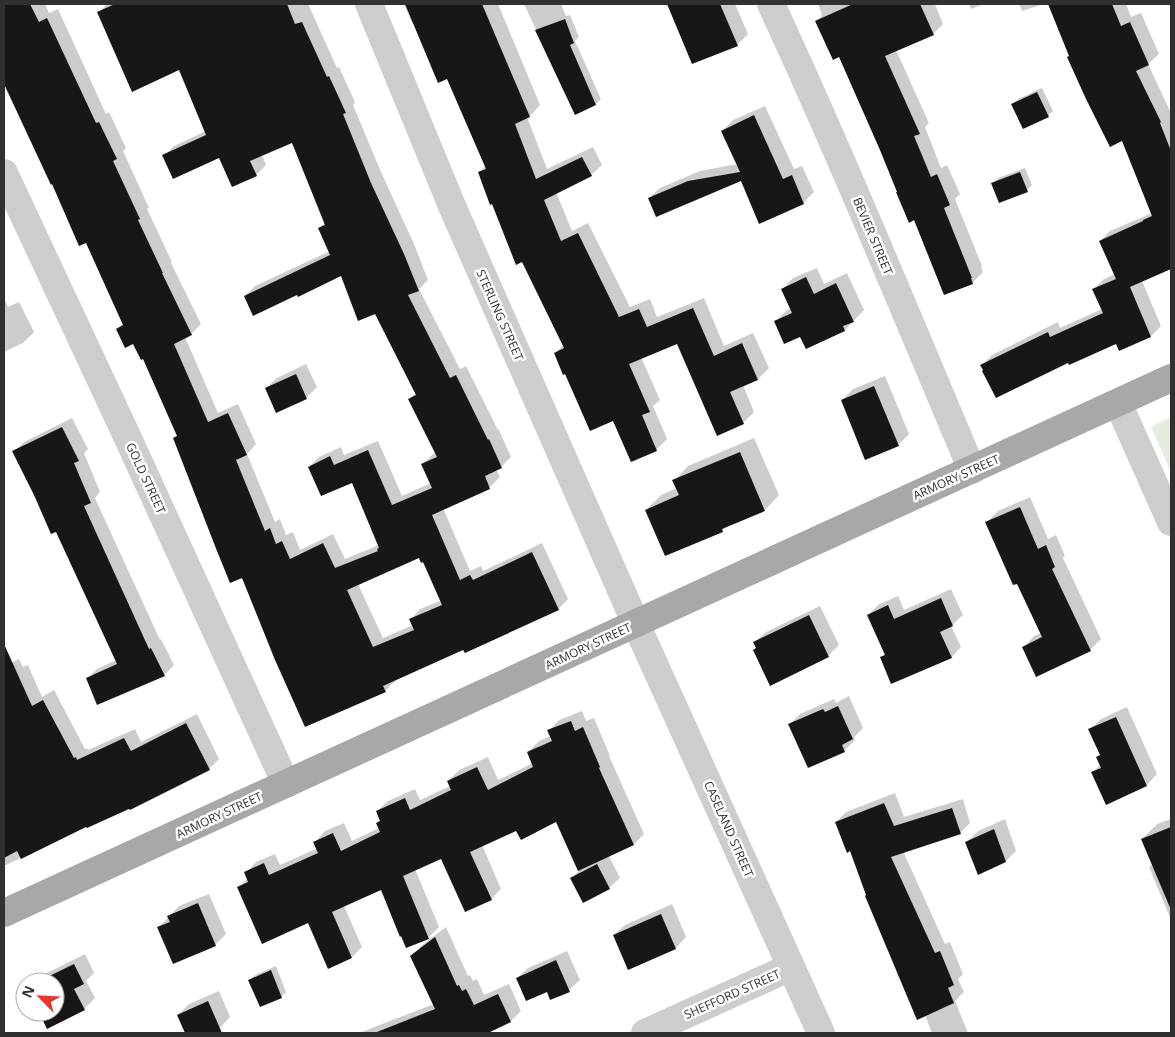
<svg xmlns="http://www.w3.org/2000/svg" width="1175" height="1037" font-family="'Open Sans',sans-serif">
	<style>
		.green { fill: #e4eddd }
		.shadow { fill: #0003; fill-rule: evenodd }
		.building { fill: #171717; fill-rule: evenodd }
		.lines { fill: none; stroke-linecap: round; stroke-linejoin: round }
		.minor { stroke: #cdcdcd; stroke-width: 28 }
		.major { stroke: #a8a8a8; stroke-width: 28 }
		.labels { text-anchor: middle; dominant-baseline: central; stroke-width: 5; stroke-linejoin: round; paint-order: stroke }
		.street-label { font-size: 12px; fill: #303030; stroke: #fff }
	</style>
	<rect width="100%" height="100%" fill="#fff"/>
	<path class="green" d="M1171,417V472L1151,427Z"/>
	<path class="shadow" d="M4,4H45L49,13L58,9L106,114L109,112L126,148L123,151L149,208L147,209L172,262L171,263L201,324L191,334L185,337L218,413L238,404L256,444L247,454L275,522L280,519L286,535L293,532L300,550L333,534L345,559L379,545L352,481L309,467L319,457L341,447L344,455L378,441L402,496L431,483L423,464L433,454L436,453L409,399L416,393L375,313L341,275L297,293L245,296L255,286L330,251L319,228L325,222L292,141L262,155L266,165L256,175L219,157L164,156L174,146L206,131L180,68L99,12L107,4H308L337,68L339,67L355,102L353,105L381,172L414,244L428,280L419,289L460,369L466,366L498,430H499L511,457L501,467L496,469L500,477L490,487L443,508L470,571L481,566L483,571L542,543L568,599L558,609L466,651L464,648L394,679L395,681L385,691L243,576L174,438L178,435L143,357L134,342L118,329L124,323L87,241L53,182L51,183L4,81ZM420,556L423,560L442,600L420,609L411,619L413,625L383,638L358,584Z
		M404,4H498L540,105L530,116L527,117L547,169L593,147L602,165L591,175L556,192L572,231L588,223L630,307L650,299L657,317L704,298L724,346L753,333L769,368L758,379L743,385L754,412L743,423L677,342L641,357L660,400L653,406L667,439L656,450L614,419L555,353L564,345L479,172L486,166L448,78L414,22L412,23Z
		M524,4H561L566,16L570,15L579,37L575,41L601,99L596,104L575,113Z
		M668,4H735L748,34L737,45L693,63Z
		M818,4H935L943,24L933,34L896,50L929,123L925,127L941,168L947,165L960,194L955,199L982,266L981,267L983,272L972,283L915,219L898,191L839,56L817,21L822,15Z
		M969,4H984L971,9Z
		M1019,4H1044L1022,11Z
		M1050,4H1126L1131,17L1141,13L1159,54L1148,64L1170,111V112L1171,116V199L1150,208L1122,140L1070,56Z
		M1042,88L1053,111L1048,116L1013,104L1018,99Z
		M765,106L794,169L802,166L814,192L803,203L742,180L649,198L660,188L700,171L738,164L722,131L733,120Z
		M1025,168L1032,185L1027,190L993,184L998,178Z
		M1171,203V273L1169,268L1142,281L1161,326L1151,336L1116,342L1069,361L982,365L992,355L1058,322L1060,328L1102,309L1094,289L1104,279L1115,274L1100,241L1110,231L1152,213L1155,210Z
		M817,268L824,284L847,273L864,310L845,330L801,335L775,322L786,311L791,308L783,289L793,278Z
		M4,297L8,307L19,302L34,332L23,343L4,352Z
		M306,364L317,387L306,398L266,388L277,378Z
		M885,376L909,434L898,445L842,400L853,389Z
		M72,418L88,449L84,453L100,492L95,498L160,640L161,639L174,665L164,675L87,679L97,669L116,660L57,530L35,494L14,452L24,442Z
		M754,438L779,495L765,510L726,526L722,531L646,510L661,495L677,488L674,481L688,466Z
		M1030,497L1048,539L1056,535L1065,556L1063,558L1101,639L1090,650L1024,647L1034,636L1041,633L987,522L998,511Z
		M951,589L963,615L951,626L961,647L952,657L891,682L882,658L886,653L868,615L878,605L898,596L904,610Z
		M820,606L839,645L828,656L771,684L755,642L766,632Z
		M19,659L23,667L28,665L42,697L54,690L85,749L87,748L88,750L135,729L141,742L197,714L219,759L209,769L87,826L4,866V666Z
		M849,696L863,728L854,737L855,740L844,751L789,725L800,714L834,699L836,703Z
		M1127,707L1157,774L1147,785L1107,803L1092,773L1101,764V754L1090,729L1101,719Z
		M582,711L586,721L594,718L610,756H609L644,834L634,844L609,856L620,878L609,888L571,878L579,871L556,820L517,829L482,845L501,889L491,899L442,857L415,869L439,927L428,938L407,946L381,888L344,906L362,947L352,957L308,922L238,888L248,878L246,873L256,862L275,854L280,865L318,848L315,842L325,831L344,823L352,841L379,828L377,823L381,819L377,811L388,801L415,789L420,800L450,786L448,781L459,770L488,757L498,780L533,763L528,752L539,741L551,736L549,731L559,720Z
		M895,793L904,817L963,799L970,823L960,833L903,851L945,944L950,942L963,974L958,979L964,992L955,1001L968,1033H932L925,1015L850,850L836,822L846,812Z
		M1005,819L1016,851L1006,861L967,842L978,831Z
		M1171,819V920L1149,867L1153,864L1142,839L1157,824Z
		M209,894L226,934L215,945L159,927L179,906Z
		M672,904L686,937L676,948L629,969L614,935L625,925Z
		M446,927L468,976L470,975L473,981L477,979L484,995L509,984L521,1011L511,1021L485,1033H359L434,1004L412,956L422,945Z
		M567,951L580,980L569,990L551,999L547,990L517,978L528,968Z
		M85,954L94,973L86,981L95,998L84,1009L48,1027L40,1012H55V982H34L39,977Z
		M276,966L286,992L281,997L250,980L255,975Z
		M219,991L230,1017L220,1028L208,1033H186L178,1015L189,1004Z"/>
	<path class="building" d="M4,4H30L39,22L47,18L96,123L99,122L117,159L113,161L140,219L138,220L163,273H162L192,335L174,344L208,422L228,413L247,455L236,460L265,531L270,528L276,544L282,541L290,559L323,543L335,568L378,551L377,549L379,548L352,483L321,496L308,467L330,456L334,465L368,450L392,505L432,488L421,464L437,457L408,399L416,395L375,314L358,321L341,276L298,297L297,295L253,316L244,296L330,255L318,228L325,225L292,143L250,161L257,176L232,187L219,158L173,179L162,155L206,135L179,70L132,92L97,12L115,4H287L295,24L302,22L327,77L329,76L346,113L343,114L371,183L404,254L419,291L408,295L450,378L456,375L488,440L489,439L502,468L485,476L490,489L432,515L460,580L470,575L473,580L532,552L559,610L465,653L463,650L383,686L386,692L305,727L275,660L242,578L230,583L217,551L173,438L177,436L143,359L141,360L133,344L125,348L116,329L123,325L86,243L79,246L52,184L51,185L4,84ZM419,558L421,563L423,562L442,605L409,619L414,630L373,647L347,590Z
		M405,4H482L530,117L515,124L536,179L582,157L592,176L544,200L561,241L578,233L619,317L639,309L647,327L693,308L714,356L742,343L758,380L730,392L744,424L717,436L677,344L629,364L650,412L642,415L657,451L631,462L613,421L590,431L565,374L563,375L554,353L564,348L522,262L516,265L492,204L490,205L478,172L486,169L447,79L438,83Z
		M667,4H720L738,46L692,64Z
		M853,4H920L934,35L885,56L920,134L914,136L931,177L937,174L950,205L944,208L972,278H971L973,284L944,295L914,220L909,223L896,192H897L880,150L839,57L833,60L815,21Z
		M1048,4H1112L1121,26L1130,22L1149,65L1136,71L1161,122L1160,123L1171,151V269L1130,287L1151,337L1119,351L1116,344L1069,365L1068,363L996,398L982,371L983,370L980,365L1048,332L1050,337L1103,313L1092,289L1116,279L1099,241L1143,221V220L1152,216L1122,141L1110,147L1086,99L1067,57L1069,56Z
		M565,19L574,43L570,45L596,105L575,115L535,30Z
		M1037,92L1049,117L1023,129L1011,104Z
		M754,115L783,179L792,175L804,204L759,224L741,181L656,217L648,198L688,181L740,172L721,131Z
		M1020,172L1028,192L999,203L991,183Z
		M806,277L814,294L836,283L854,322L843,326L845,331L806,349L800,337L784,344L774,321L792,313L781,289Z
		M296,374L307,399L276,413L265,388Z
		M874,386L899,446L865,460L841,400Z
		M62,427L79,461L74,463L91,503L84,506L149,649L151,648L165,676L97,705L86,678L117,664L56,532L51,534L34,495L12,451Z
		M740,452L765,511L722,529L723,532L665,556L645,510L679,495L672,480Z
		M1020,507L1038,549L1046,545L1055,567L1052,569L1091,651L1036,677L1022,647L1042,637L1017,584L1013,585L985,522Z
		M941,598L953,626L940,632L952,658L891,684L880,657L885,655L867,615L888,605L894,619Z
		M809,615L829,657L770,686L753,650L756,648L753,642Z
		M4,644L32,706L43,700L74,758L76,757L77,760L124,738L131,751L186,723L210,770L130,810L129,809L87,828L86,827L21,859L17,851L4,858Z
		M838,706L853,739L842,745L845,752L808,768L788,724L823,709L825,712Z
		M1116,717L1147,786L1106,805L1091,772L1101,768L1096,757L1100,755L1088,729Z
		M571,721L575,731L583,727L600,767L599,768L634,845L578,871L556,822L521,840L516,831L470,852L492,900L465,912L441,859L403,876L429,939L406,948L401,936L400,937L381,890L332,912L352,958L328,969L308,923L262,944L237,887L248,882L244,872L264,863L269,875L318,853L313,842L333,833L341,851L380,832L376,823L380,821L376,811L405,798L410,810L451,790L447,781L477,767L488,790L533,767L527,752L552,741L547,730Z
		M884,803L894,826L952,808L961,834L891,857L935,953L940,951L954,985L948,988L954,1003L917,1020L865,896L866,895L850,851L847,853L835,822Z
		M1171,827V910L1141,839Z
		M994,829L1006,862L978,875L965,842Z
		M597,864L610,889L583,903L570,878Z
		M198,903L216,946L173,964L157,927L170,922L167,916Z
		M661,914L676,949L628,970L613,935Z
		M435,937L457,986L459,985L462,991L466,989L474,1005L498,994L511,1022L488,1033H378L377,1032L435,1009L410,956Z
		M556,960L570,992L550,1000L547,992L526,1001L516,978Z
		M74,964L84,984L74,989L85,1010L47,1029L39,1012H55V982H37Z
		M271,970L282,998L260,1007L248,980Z
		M208,1001L222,1033H185L177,1015Z"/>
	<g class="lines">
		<path class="minor" d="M369,4L452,206L636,624L821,1033
			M771,4C842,157 906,314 972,470
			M4,173L126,434L286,784
			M1118,403L1171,522
			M645,1033L791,967"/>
		<path class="major" d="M4,913L1171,378"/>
	</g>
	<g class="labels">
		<g class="street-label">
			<text transform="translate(873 236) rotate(67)">BEVIER STREET</text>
			<text transform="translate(500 315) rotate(66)">STERLING STREET</text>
			<text transform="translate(956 477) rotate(-24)">ARMORY STREET</text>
			<text transform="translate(146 478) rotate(65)">GOLD STREET</text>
			<text transform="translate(588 646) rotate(-25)">ARMORY STREET</text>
			<text transform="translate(219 815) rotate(-25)">ARMORY STREET</text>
			<text transform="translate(729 829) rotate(66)">CASELAND STREET</text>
			<text transform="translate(732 994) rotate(-24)">SHEFFORD STREET</text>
		</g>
	</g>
	<rect width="1175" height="1037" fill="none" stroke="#303030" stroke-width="10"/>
	<g transform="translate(40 997) rotate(294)"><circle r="24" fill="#ffffff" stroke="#acacac"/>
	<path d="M0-4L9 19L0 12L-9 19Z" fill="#e83630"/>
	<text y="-8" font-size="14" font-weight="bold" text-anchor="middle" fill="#303030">N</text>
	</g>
</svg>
